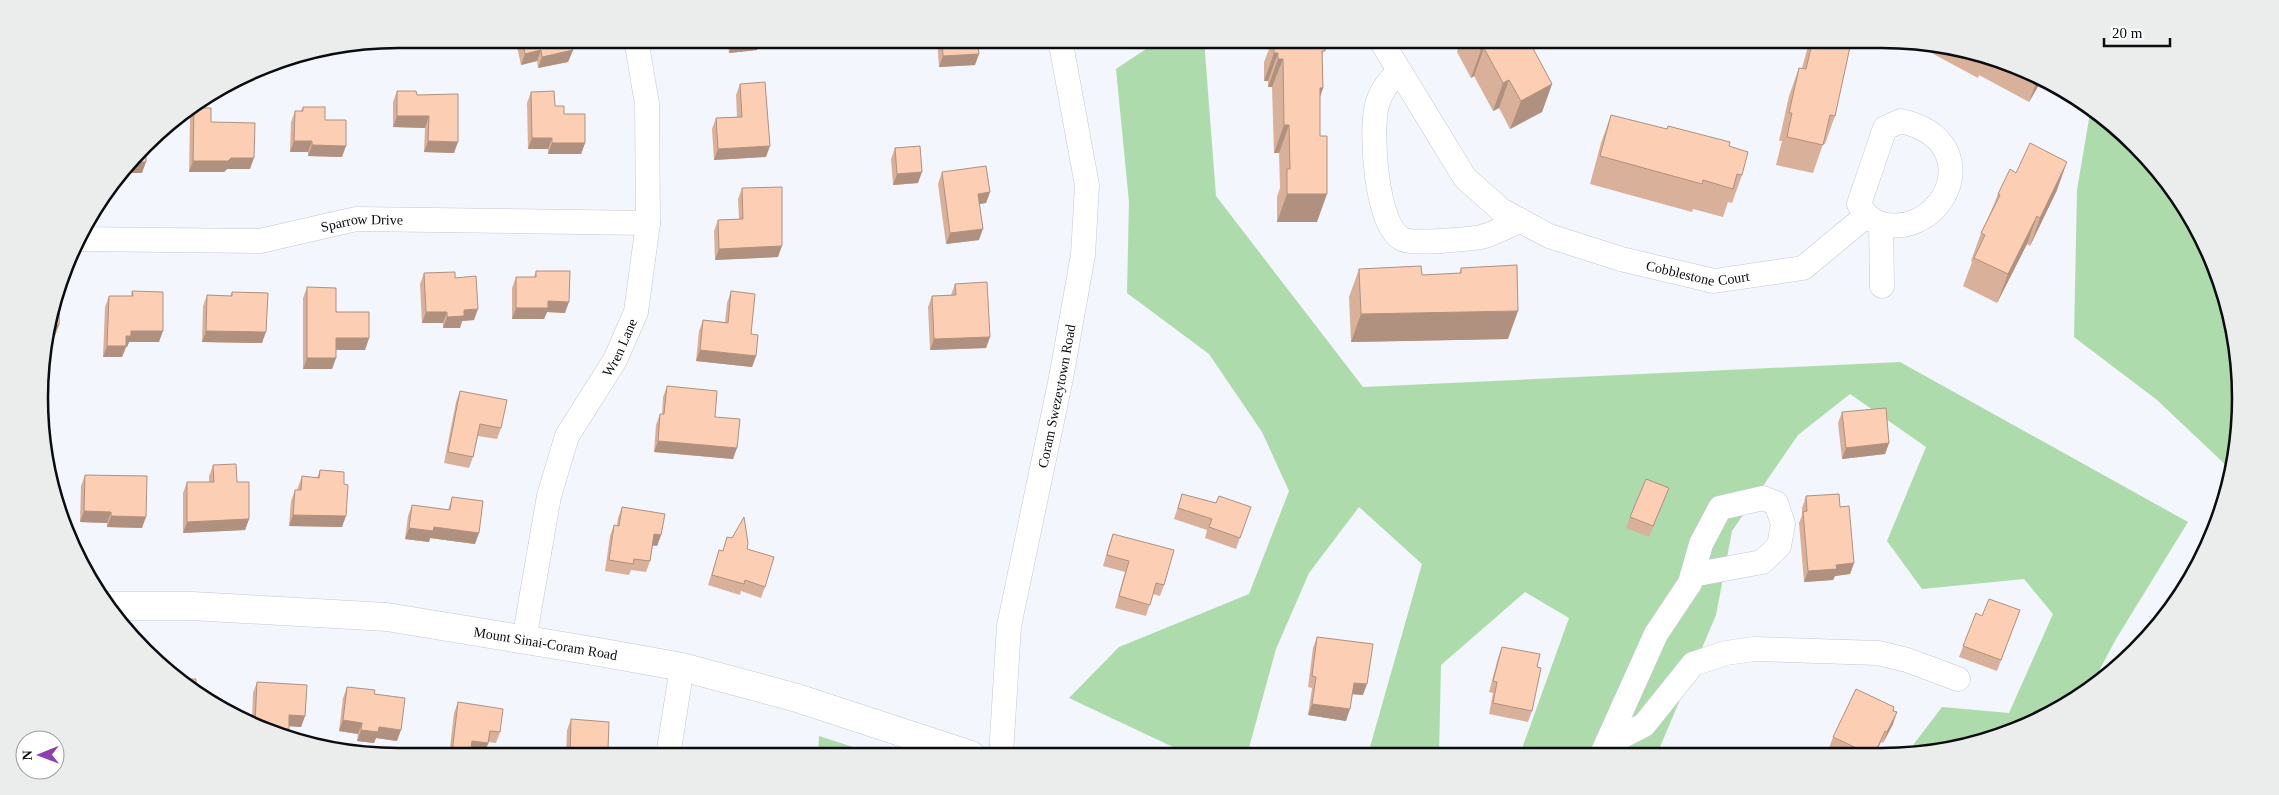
<svg xmlns="http://www.w3.org/2000/svg" width="2279" height="795" font-family="Georgia,serif">
	<style>
		.green { fill: #aedbac }
		.lines { fill: none; stroke-linecap: round; stroke-linejoin: round }
		.minor-casing { stroke: #c3c8d3; stroke-width: 25 }
		.major-casing { stroke: #c3c8d3; stroke-width: 29 }
		.minor { stroke: #fff; stroke-width: 24 }
		.major { stroke: #fff; stroke-width: 28 }
		.wall { fill: #d9b19b }
		.shaded-wall { fill: #b0907e }
		.building { fill: #fcceb4; stroke: #b0907e }
		.labels { text-anchor: middle; dominant-baseline: central; stroke-width: 4; stroke-linejoin: round; paint-order: stroke }
		.street-label { font-size: 14px; fill: #0a0c0f; stroke: #fff }
		.rim { fill: none; stroke: #0a0c0f; stroke-width: 2.5 }
	</style>
	<rect width="100%" height="100%" fill="#f3f6fd"/>
	<path class="green" d="M1161,39H1204L1216,196L1363,387L1900,362L2188,522L2116,639L2092,684L2040,719L1929,753H1907L1942,707L2009,713L2053,614L2024,579L1922,589L1887,541L1926,447L1850,394L1798,435L1732,531L1716,615L1657,754H1520L1569,618L1525,592L1441,665L1439,754H1368L1422,564L1359,507L1309,573L1276,649L1247,755H1190L1069,698L1119,647L1249,594L1289,491L1262,432L1209,354L1127,293L1129,202L1116,69Z
		M2091,107L2100,113L2151,161L2192,218L2221,282L2237,350L2239,421L2231,470L2157,400L2074,337L2077,190Z
		M819,736L878,755H818Z"/>
	<g class="lines">
		<g class="minor-casing">
			<g id="minor">
				<path id="s1" d="M1380,39L1465,178L1501,210L1549,236L1621,259L1714,281L1803,268L1866,216"/>
				<path d="M1399,70C1389,82 1381,90 1377,105C1370,131 1376,226 1402,239C1412,245 1468,239 1481,237C1494,234 1508,226 1520,220"/>
				<path d="M1901,121C1918,125 1936,133 1945,149C1965,186 1928,231 1888,225C1874,223 1866,217 1859,204L1885,128Z"/>
				<path d="M1881,224L1882,286"/>
				<path id="s2" d="M76,239L260,241L356,219L648,223"/>
				<path id="s3" d="M524,640L549,496L567,436L615,360L636,312L648,223L647,104L636,39"/>
				<path d="M1607,744L1644,725L1693,664L1726,653L1754,649L1878,653L1907,660L1958,679"/>
				<path d="M1602,754L1656,634L1690,583L1701,544L1720,508L1763,498L1776,503L1783,524L1779,546L1762,562L1692,575"/>
				<path id="s4" d="M1001,755L1009,626L1061,378L1083,255L1087,185L1060,39"/>
				<path d="M668,756L682,667"/>
			</g>
		</g>
		<g class="major-casing">
			<g id="major">
				<path id="s5" d="M107,606H192L387,617L599,652L682,667L797,698L971,755"/>
			</g>
		</g>
		<use href="#minor" class="minor"/>
		<use href="#major" class="major"/>
	</g>
	<path class="wall" d="M518,39H570L573,50L568,62L538,68L537,61L521,65L516,42Z
		M727,39H761L757,50L729,53Z
		M937,39H977L975,65L939,67Z
		M1273,39H1325L1322,57L1323,88L1320,97L1317,222H1277V197L1280,188L1279,153H1274L1272,87H1268V81H1264V62Z
		M1458,39H1528L1552,84L1542,112L1510,129L1499,108L1493,111L1474,76L1471,78L1457,52L1460,43Z
		M1810,39H1848L1835,116L1825,144H1823L1813,173L1776,165L1782,141H1779L1789,96L1799,68H1802Z
		M1913,43L1974,51L2040,76L2043,78L2029,102L1979,75L1978,78Z
		M740,84L766,157L714,160L712,129L716,118L737,117L736,95Z
		M397,91L417,95L454,153L424,152L425,128L393,127V102Z
		M531,92L555,106L564,114L585,143L581,154H548V149H528L527,103Z
		M303,107L325,120L342,157L308,156V152H290L291,122L295,111H301Z
		M194,108L211,122L250,169H227L224,172H189L190,119Z
		M1611,115L1729,146L1742,175L1732,203L1728,202L1723,217L1693,209L1692,212L1590,184L1601,143Z
		M895,148L918,183L893,185L891,159Z
		M942,172L990,192L986,203L979,204V240L946,244L938,184Z
		M2016,173L2057,190L2030,246L2027,244L1997,303L1963,286L1972,262L1971,261L1981,233L1991,211L1998,194Z
		M742,188L778,257L715,260L714,231L718,220L739,219L738,199Z
		M1461,268L1508,339L1351,342L1349,297L1359,269L1422,275L1459,274Z
		M536,271L565,313L547,312L544,319H512V288L516,277H534Z
		M424,273L455,278L474,320L462,321L460,328H443V323H422L420,284Z
		M955,284L990,337L986,348L930,350L928,307L932,296L951,295Z
		M307,287L369,338L365,350H336V358L332,369H303V298Z
		M132,291L159,342H129L127,347H126L122,357H103L105,307L109,296H131Z
		M731,291L751,334L756,356L752,367L696,361L699,331L703,320L725,322L727,303Z
		M232,292L262,343L202,342L203,306L207,295L230,296Z
		M667,386L715,417L733,459L654,452L656,425L660,414H662L663,397Z
		M460,391L501,428L497,439L478,436L473,457L469,468L444,463L456,402Z
		M1842,412L1889,443L1885,454L1842,459L1838,423Z
		M213,465L237,482L249,519L245,530L183,533V493L187,482H209V476Z
		M320,470L342,527L289,526L291,501L295,490H297L302,476L317,478Z
		M85,475L142,528L107,527V523L80,522L81,486Z
		M1182,494L1216,503L1251,507L1236,549L1205,538L1207,530L1174,519Z
		M1806,496L1840,507L1854,563L1850,574L1835,576L1833,580L1804,582L1799,523L1802,515V508Z
		M452,497L475,544L430,538L429,542L405,539L408,516L412,505L448,510Z
		M1665,499L1649,537L1626,528L1630,517Z
		M622,507L661,535L657,546L653,545L650,561L646,572L631,570L629,575L605,571L610,536L614,525H617L618,518Z
		M1113,534L1164,585L1160,596L1153,594L1146,616L1115,608L1125,572L1103,566L1109,545Z
		M727,537L747,549L765,587L761,598L741,591L740,595L708,585L719,550L723,551Z
		M2020,610L1997,671L1959,657L1976,613L1982,616Z
		M1317,637L1363,695L1352,694L1346,721L1308,715L1312,688L1308,687L1313,648Z
		M1502,647L1537,667L1532,711L1528,722L1489,714L1493,693L1489,692L1498,658Z
		M257,682L305,716L301,727L289,726L286,736L252,720L253,693Z
		M347,687L374,694L397,741L376,738L374,743L357,741L358,734L339,731L343,698Z
		M458,702L500,732L496,743L489,742L484,754L471,752L470,756H449L454,713Z
		M1894,707L1893,711V724L1883,743L1881,742L1876,753H1840L1829,748L1833,737Z
		M571,719L608,749L605,756H566L567,730Z"/>
	<path class="shaded-wall" d="M761,39L757,50L729,53L733,42Z
		M1484,48L1474,76L1471,78L1481,50Z
		M541,50L537,61L521,65L525,54Z
		M573,50L568,62L538,68L542,57Z
		M1274,53H1278L1268,81H1264Z
		M979,54L975,65L939,67L943,56Z
		M1278,59H1283L1272,87H1268Z
		M2039,75L2043,78L2029,102Z
		M1509,80L1499,108L1493,111L1503,83Z
		M1552,84L1542,112L1510,129L1521,101Z
		M1320,88H1323L1313,116Z
		M397,116H429L425,128L393,127Z
		M1284,125H1289L1279,153H1274Z
		M532,138H552L548,149H528Z
		M294,141H312L308,152H290Z
		M428,141L458,142L454,153L424,152Z
		M552,143H585L581,154H548Z
		M312,145L346,146L342,157L308,156Z
		M770,146L766,157L714,160L718,149Z
		M231,158H254L250,169H227L224,172H189L193,161Z
		M129,162H146L142,173H118Z
		M2067,162L2057,190L2030,246L2040,218Z
		M922,172L918,183L893,185L897,174Z
		M990,192L986,203L974,205L978,194Z
		M1287,194H1327L1317,222H1277Z
		M2037,216L2027,244L1997,303L2008,274Z
		M983,229L979,240L946,244L950,233Z
		M782,246L778,257L715,260L719,249Z
		M548,301L569,302L565,313L547,312L544,319H512L516,308Z
		M478,309L474,320L462,321L460,328H443L447,317L464,310Z
		M1518,311L1508,339L1351,342L1361,314Z
		M426,312H447L443,323H422Z
		M50,325H59L55,336H46Z
		M131,331H163L159,342H129L127,347H126L122,357H103L107,346Z
		M206,331L266,332L262,343L202,342Z
		M990,337L986,348L930,350L934,339Z
		M336,338H369L365,350H332Z
		M700,350L756,356L752,367L696,361Z
		M307,358H336L332,369H303Z
		M658,441L737,448L733,459L654,452Z
		M1889,443L1885,454L1842,459L1846,448Z
		M84,511L111,512L107,523L80,522Z
		M293,515L346,516L342,527L289,526Z
		M111,516L146,517L142,528L107,527Z
		M249,519L245,530L183,533L187,522Z
		M434,527L479,533L475,544L430,538L429,542L405,539L409,528Z
		M654,534L661,535L657,546L650,545Z
		M1854,563L1850,574L1835,576L1833,580L1804,582L1808,571L1836,565Z
		M1354,683L1367,684L1363,695L1350,694Z
		M1312,704L1350,709L1346,721L1308,715Z
		M1897,712L1893,724L1883,743L1887,732Z
		M289,715L305,716L301,727L285,726Z
		M343,720L362,723L358,734L339,731Z
		M379,727L401,730L397,741L376,738L374,743L357,741L361,730Z
		M289,729L286,736L273,730Z
		M1885,731L1876,753H1875Z
		M472,741L488,743L484,754L468,752Z
		M605,748L608,749L605,756H602Z
		M452,753L470,756H451Z"/>
	<path class="building" d="M522,39H570L573,50L542,57L541,50L525,54Z
		M732,39H761L733,42Z
		M942,39H977L979,54L943,56Z
		M1274,39H1325V51H1322L1323,88H1320V136H1327V194H1287V169H1290L1289,125H1284L1283,59H1278V53H1274Z
		M1475,39H1528L1552,84L1521,101L1509,80L1503,83L1484,48L1481,50Z
		M1813,39H1848L1846,46L1850,47L1835,116L1830,115L1823,145L1787,137L1792,113H1789L1799,68L1806,69Z
		M765,82L770,146L718,149L716,118L742,117L740,84Z
		M397,91H416L417,95L458,94V142L428,141L429,116H397Z
		M554,91L555,106H564V114H585V143H552V138H532L531,92Z
		M303,107H325V120H346V146L312,145V141H294L295,111H303Z
		M194,108H211V122L255,123L254,158H231L228,161H193Z
		M1611,115L1667,129L1668,126L1730,142L1729,146L1748,152L1742,175L1737,174L1733,189L1703,180L1702,184L1600,156Z
		M2030,143L2067,162L2040,218L2037,216L2008,274L1974,258L1985,235L1981,233L2000,195L1998,194L2010,169L2016,173Z
		M146,144V162H129Z
		M920,146L922,172L897,174L895,148Z
		M986,166L990,192L978,194L983,229L950,233L942,172Z
		M782,187V246L719,249L718,220L743,219L742,188Z
		M1517,265L1518,311L1361,314L1359,269L1421,266L1422,275L1461,273V268Z
		M536,271H570L569,302L548,301V308H516V277H536Z
		M455,272V278L476,276L478,309L464,310V316L447,317V312H426L424,273Z
		M987,282L990,337L934,339L932,296L956,295L955,284Z
		M307,287L336,288V312H369V338H336V358H307Z
		M132,291L163,292V331H131V336H126V346H107L109,296H133Z
		M731,291L755,294L751,334L758,335L756,356L700,350L703,320L728,323Z
		M232,292L268,293L266,332L206,331L207,295L232,296Z
		M58,297H60L59,325H50Z
		M667,386L717,391L715,417L740,419L737,448L658,441L660,414H664Z
		M460,391L507,400L501,428L480,424L473,457L448,452Z
		M1886,408L1889,443L1846,448L1842,412Z
		M236,464L237,482H249V519L187,522V482H214L213,465Z
		M320,470L344,472V484L348,485L346,516L293,515L295,490H301L302,476L319,478Z
		M85,475L147,476L146,517L111,516V512L84,511Z
		M1646,479L1669,488L1653,526L1630,517Z
		M1182,494L1216,503L1219,496L1251,507L1240,538L1209,527L1212,519L1178,508Z
		M1839,494L1840,507L1849,506L1854,563L1836,565L1837,569L1808,571L1803,512L1807,511L1806,496Z
		M452,497L483,501L479,533L434,527L433,531L409,528L412,505L450,510Z
		M622,507L665,514L661,535L654,534L650,561L634,559L633,564L609,560L614,525L619,526Z
		M744,517L748,543L747,549L774,557L765,587L745,580L744,584L712,575L719,550L723,551L727,537L732,538Z
		M1113,534L1174,550L1164,585L1156,583L1150,605L1119,596L1129,561L1107,555Z
		M1989,599L2020,610L2001,660L1963,646L1976,613L1982,616Z
		M1317,637L1373,644L1367,684L1354,683L1350,709L1312,704L1316,677L1312,676Z
		M1502,647L1540,654L1537,667L1541,668L1532,711L1493,703L1497,682L1493,681Z
		M177,679H196V694Z
		M257,682L307,685L305,716L289,715V729L273,730L255,722Z
		M347,687L375,690L374,694L405,698L401,730L379,727L378,732L361,730L362,723L343,720Z
		M1856,689L1894,707L1893,711L1897,712L1887,732L1885,731L1875,753H1867L1833,737Z
		M458,702L503,709L500,732L490,731L488,743L472,741L470,756L452,753Z
		M571,719L609,722L608,749L605,748L604,756H570Z"/>
	<g class="labels">
		<g class="street-label">
			<text stroke="none"><textPath href="#s2" startOffset="288">Sparrow Drive</textPath></text>
			<text stroke="none"><textPath href="#s1" startOffset="420">Cobblestone Court</textPath></text>
			<text stroke="none"><textPath href="#s3" startOffset="312">Wren Lane</textPath></text>
			<text stroke="none"><textPath href="#s4" startOffset="364">Coram Swezeytown Road</textPath></text>
			<text stroke="none"><textPath href="#s5" startOffset="441">Mount Sinai-Coram Road</textPath></text>
		</g>
	</g>
	<path d="M0 0H2279V795H0ZM398 48H1882A350 350 0 0 1 2232 398V398A350 350 0 0 1 1882 748H398A350 350 0 0 1 48 398V398A350 350 0 0 1 398 48Z" fill="#ebecec" fill-rule="evenodd"/>
	<path class="rim" d="M398 48H1882A350 350 0 0 1 2232 398V398A350 350 0 0 1 1882 748H398A350 350 0 0 1 48 398V398A350 350 0 0 1 398 48Z"/>
	<g transform="translate(40 755) rotate(269)"><circle r="24" fill="#ffffff" stroke="#9d9e9f"/>
	<path d="M0-4L9 19L0 12L-9 19Z" fill="#8c40b2"/>
	<text y="-8" font-size="14" font-weight="bold" text-anchor="middle" fill="#0a0c0f">N</text>
	</g>
	<path d="M2104 38v8h66v-8" fill="none" stroke="#0a0c0f" stroke-width="2.5"/>
	<text x="2112" y="38" font-size="15" fill="#0a0c0f" stroke="#ffffff" stroke-width="4" paint-order="stroke">20 m</text>
</svg>
